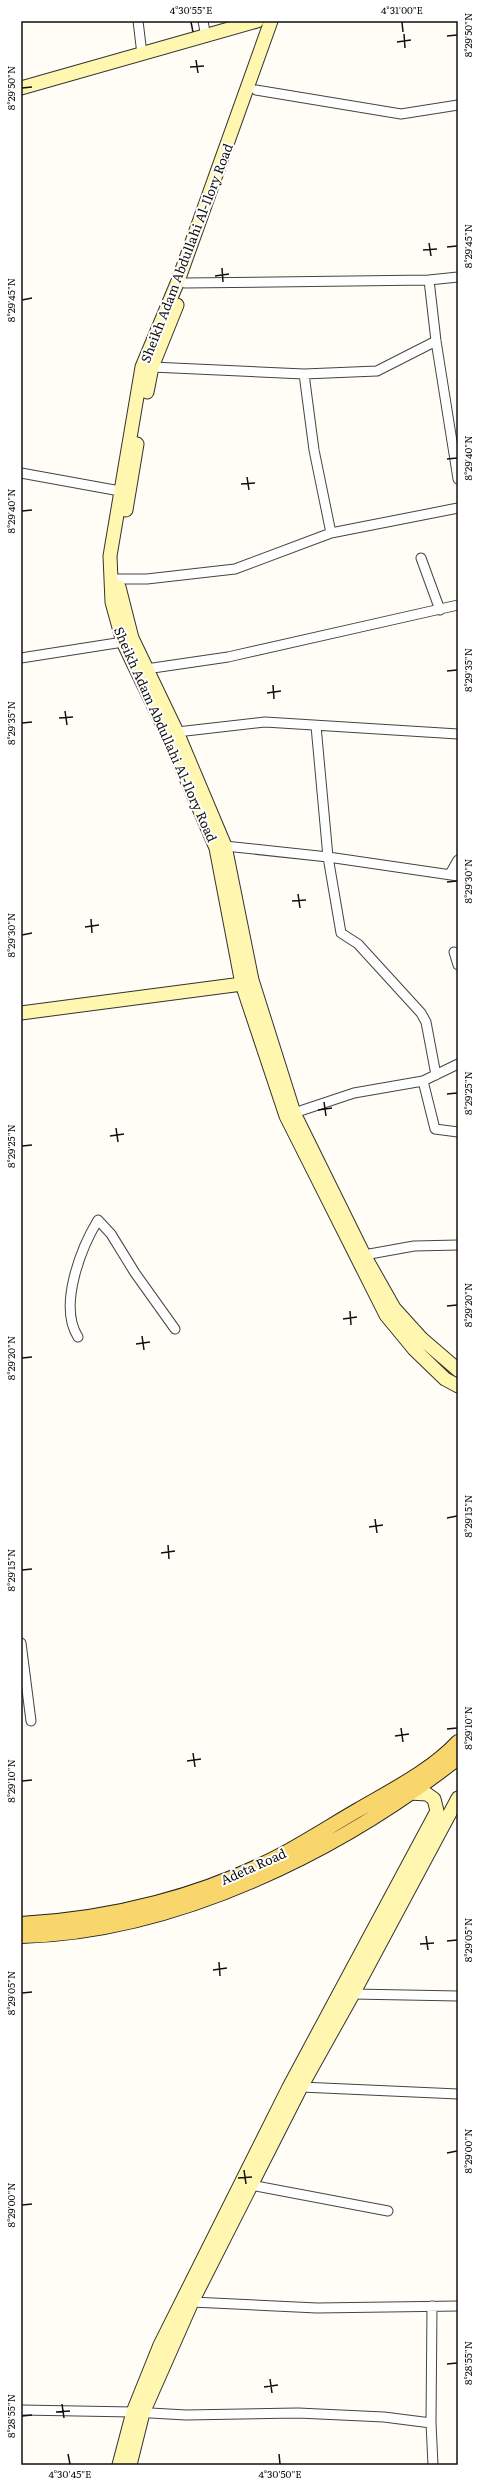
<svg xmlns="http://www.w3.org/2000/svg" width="479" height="2486" font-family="Literata,serif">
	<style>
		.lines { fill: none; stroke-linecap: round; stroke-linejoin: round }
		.street-casing { stroke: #444; stroke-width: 11 }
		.secondary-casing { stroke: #333; stroke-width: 15 }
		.primary-casing { stroke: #222; stroke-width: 16 }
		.street { stroke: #fff; stroke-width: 9 }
		.secondary { stroke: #fff6b0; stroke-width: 13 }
		.primary { stroke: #f9d66b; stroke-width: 14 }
		.ticks { fill: none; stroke: #111; stroke-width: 1.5 }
		.labels { text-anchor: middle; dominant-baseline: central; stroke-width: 4; stroke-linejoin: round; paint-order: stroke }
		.street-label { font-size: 13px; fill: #111; stroke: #fff }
		.neatline { fill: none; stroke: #111; stroke-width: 1.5 }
		.ticks-label { font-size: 10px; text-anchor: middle; fill: #111 }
	</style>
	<rect width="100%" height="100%" fill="#fffdf5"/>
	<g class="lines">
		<g class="street-casing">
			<path id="street" d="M138,21L142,54
				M203,21L206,37
				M256,90L401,114L458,105
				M429,280L436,341L458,479
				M185,283L429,280L458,277
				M152,367L304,374L314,450L331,533
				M304,374L377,371L436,341
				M21,473L120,491
				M421,558L440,610
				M118,579H147L235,569L331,533L458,508
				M21,658L123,642
				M146,669L228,657L458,605
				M316,726L328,857L341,933L358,944L421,1013L426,1022L436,1075
				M177,732L265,722L458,734
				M225,846L328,857L458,876
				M450,874L458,860
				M454,952L458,965
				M423,1081L435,1129L458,1132
				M294,1113L354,1093L423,1081L458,1064
				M364,1255L414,1246L458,1245
				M78,1337C58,1306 81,1248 98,1220L111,1234L135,1273L175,1329
				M21,1643L31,1721
				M353,1994L458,1996
				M301,2087L458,2094
				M251,2185L388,2211
				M192,2302L317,2308L458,2306
				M432,2306L431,2423L433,2465
				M21,2410L133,2412L186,2415L298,2413L384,2417L431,2423"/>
		</g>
		<g class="secondary-casing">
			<path id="secondary" d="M271,21L178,281L142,367L110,556L112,602L123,642L168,736L216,848L242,984L286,1116L386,1315L414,1349L445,1379L458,1386
				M21,88L257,21
				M147,392L152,367L177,305
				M126,510L137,444
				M119,587L132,638L177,732L225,846L252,980L294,1113L364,1255L394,1308L422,1339L458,1370
				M21,1013L242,984
				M119,2465L133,2412L160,2345L289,2087L437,1811L434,1799L427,1794L409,1793
				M130,2465L143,2413L192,2302L301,2087L353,1994L458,1798"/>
		</g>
		<g class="primary-casing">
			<path id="primary" d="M21,1924C112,1919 204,1896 285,1853C310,1839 334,1824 358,1810C392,1790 431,1771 458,1742
				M21,1936C176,1932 338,1852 458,1758"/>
		</g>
		<use href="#street" class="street"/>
		<use href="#secondary" class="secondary"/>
		<use href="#primary" class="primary"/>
	</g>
	<path class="ticks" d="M191,22L193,32M402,22L403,32M404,34L405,48M447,36L457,35M397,42L411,40M196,60L198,73M190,67L204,66M22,88L32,87M429,243L431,256M447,247L457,246M423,250L437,249M222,268L223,282M215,276L229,274M22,300L32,298M447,459L457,458M247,477L249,490M241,484L255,483M22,511L32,510M447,671L457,670M273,685L274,699M267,693L281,691M65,711L67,725M59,718L73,717M22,723L32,722M447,882L457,881M298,894L300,908M292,901L306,900M91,919L92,933M85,927L99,925M22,935L32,933M447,1094L457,1093M324,1102L326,1116M318,1110L332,1108M116,1128L118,1142M110,1136L124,1134M22,1146L32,1145M447,1306L457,1305M350,1311L351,1325M343,1319L357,1317M142,1336L144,1350M136,1344L150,1342M22,1358L32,1357M447,1518L457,1516M375,1519L377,1533M369,1527L383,1525M168,1545L169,1559M161,1553L175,1551M22,1570L32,1569M401,1728L403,1742M447,1729L457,1728M395,1736L409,1734M193,1753L195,1767M187,1761L201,1759M22,1781L32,1780M426,1936L428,1950M447,1941L457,1940M420,1944L434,1943M219,1962L220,1976M213,1970L227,1968M22,1993L32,1992M447,2153L457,2151M244,2170L246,2184M238,2178L252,2177M22,2205L32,2204M447,2364L457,2363M270,2379L272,2393M264,2387L278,2385M62,2404L64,2418M56,2412L70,2411M22,2416L32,2415M68,2454L70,2464M279,2454L280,2464"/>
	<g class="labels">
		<g class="street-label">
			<text transform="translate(186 253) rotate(-69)">Sheikh Adam Abdullahi Al-Ilory Road</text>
			<text transform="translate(166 734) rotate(66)">Sheikh Adam Abdullahi Al-Ilory Road</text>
			<text transform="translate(253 1866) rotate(-24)">Adeta Road</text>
		</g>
	</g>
	<rect width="479" height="2486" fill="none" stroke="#ffffff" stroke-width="44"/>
	<rect x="22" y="22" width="435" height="2442" class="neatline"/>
	<g class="ticks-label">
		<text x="191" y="14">4°30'55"E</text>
		<text x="402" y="14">4°31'00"E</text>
		<text transform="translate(468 35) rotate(-90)" y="4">8°29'50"N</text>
		<text transform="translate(11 88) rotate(-90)" y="4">8°29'50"N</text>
		<text transform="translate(468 246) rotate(-90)" y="4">8°29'45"N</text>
		<text transform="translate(11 300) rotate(-90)" y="4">8°29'45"N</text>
		<text transform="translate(468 458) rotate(-90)" y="4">8°29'40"N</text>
		<text transform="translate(11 511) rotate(-90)" y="4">8°29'40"N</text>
		<text transform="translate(468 670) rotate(-90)" y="4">8°29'35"N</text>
		<text transform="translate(11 723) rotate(-90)" y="4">8°29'35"N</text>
		<text transform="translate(468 881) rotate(-90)" y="4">8°29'30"N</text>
		<text transform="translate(11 935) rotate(-90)" y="4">8°29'30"N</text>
		<text transform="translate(468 1093) rotate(-90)" y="4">8°29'25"N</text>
		<text transform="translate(11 1146) rotate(-90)" y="4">8°29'25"N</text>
		<text transform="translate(468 1305) rotate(-90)" y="4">8°29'20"N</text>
		<text transform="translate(11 1358) rotate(-90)" y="4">8°29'20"N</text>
		<text transform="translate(468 1516) rotate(-90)" y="4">8°29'15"N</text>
		<text transform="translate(11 1570) rotate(-90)" y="4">8°29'15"N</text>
		<text transform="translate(468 1728) rotate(-90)" y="4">8°29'10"N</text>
		<text transform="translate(11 1781) rotate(-90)" y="4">8°29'10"N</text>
		<text transform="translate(468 1940) rotate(-90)" y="4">8°29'05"N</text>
		<text transform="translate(11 1993) rotate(-90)" y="4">8°29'05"N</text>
		<text transform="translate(468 2151) rotate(-90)" y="4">8°29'00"N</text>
		<text transform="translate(11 2205) rotate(-90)" y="4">8°29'00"N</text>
		<text transform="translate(468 2363) rotate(-90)" y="4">8°28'55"N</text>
		<text transform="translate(11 2416) rotate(-90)" y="4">8°28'55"N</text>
		<text x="70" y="2478">4°30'45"E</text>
		<text x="280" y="2478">4°30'50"E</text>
	</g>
</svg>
